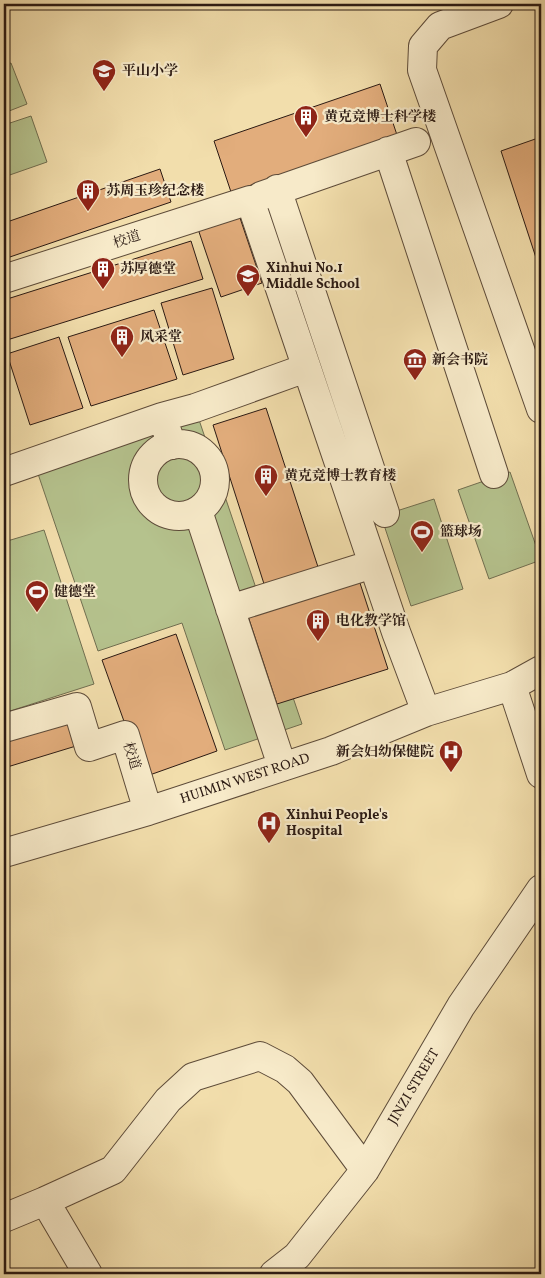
<svg xmlns="http://www.w3.org/2000/svg" width="545" height="1278" font-family="Vollkorn,'Noto Serif SC',serif">
	<style>
		.green { fill: #b5c28d; stroke: #706e50 }
		.building { fill: #e2ad7c; stroke: #2b1a13 }
		.lines { fill: none; stroke-linecap: round; stroke-linejoin: round }
		.minor-casing { stroke: #5d4b39; stroke-width: 30 }
		.minor { stroke: #f7eac9; stroke-width: 28 }
		.labels { text-anchor: middle; dominant-baseline: central; stroke-width: 4.5; stroke-linejoin: round; paint-order: stroke }
		.poi-label { font-size: 14px; font-weight: bold; fill: #2b1a13; stroke: #f7eac9; text-anchor: start }
		.street-label { font-size: 14px; fill: #2b1a13; stroke: #f7eac9 }
	</style>
	<rect width="100%" height="100%" fill="#f2deac"/>
	<filter id="stains"><feTurbulence type="fractalNoise" baseFrequency=".004" numOctaves="4"/><feColorMatrix values="0 0 0 0 .2 0 0 0 0 .09 0 0 0 0 .02 0 0 0 .5 -.17"/></filter>
	<radialGradient id="worn" r=".72"><stop offset=".6" stop-color="#630" stop-opacity="0"/><stop offset="1" stop-color="#630" stop-opacity=".3"/></radialGradient>
	<path class="green" d="M11,63L27,104L4,113V65Z
		M31,116L47,162L4,177V125Z
		M195,408L302,724L225,750L182,623L98,651L34,462Z
		M510,472L541,560L489,579L458,490Z
		M434,499L463,589L411,606L381,516Z
		M44,530L94,684L4,713V542Z"/>
	<path class="building" d="M380,84L397,135L231,192L214,141Z
		M541,137V273L501,151Z
		M160,169L171,202L4,259V223Z
		M238,212L262,283L221,297L197,226Z
		M191,241L203,279L7,340L4,329V300Z
		M212,288L234,359L183,375L161,303Z
		M154,310L177,379L91,406L68,337Z
		M59,337L83,408L30,425L7,354Z
		M266,408L319,570L265,587L213,425Z
		M359,580L388,669L277,704L248,616Z
		M176,634L217,751L144,777L102,660Z
		M69,721L76,746L4,768V740Z"/>
	<g class="lines">
		<g class="minor-casing">
			<path id="minor" d="M499,4L440,26L423,46L422,70L541,409
				M388,151L494,474
				M277,189L385,513
				M261,196L416,142
				M4,279L250,200L396,632L426,712
				M162,417L195,408L306,368
				M143 480a36 36 0 1 1 72 0a36 36 0 1 1-72 0Z
				M4,472L162,417L172,445
				M198,511L282,766
				M230,609L373,564
				M512,686L541,774
				M4,728L77,707L89,747L125,735L148,811
				M4,853L148,811L331,751L426,712L512,686L541,670
				M45,1201L113,1170L168,1100L193,1077L260,1056L285,1069L300,1082L365,1170
				M4,1218L45,1201L88,1274
				M274,1274L297,1256L365,1170L461,1006L541,889"/>
		</g>
		<use href="#minor" class="minor"/>
	</g>
	<defs>
		<g id="school-pin" transform="scale(1.25)"><path d="M0 17L-7.5 6A9.5 9.5 0 1 1 7.5 6Z" fill="#8f2418" stroke="#f7eac9"/><path d="M0-5L7-2L0 1L-7-2ZM-4 1L0 2.5L4 1V4Q0 6-4 4Z" fill="#fff"/></g>
		<g id="building-pin" transform="scale(1.25)"><path d="M0 17L-7.5 6A9.5 9.5 0 1 1 7.5 6Z" fill="#8f2418" stroke="#f7eac9"/><path d="M-4-6H4V6H1V3H-1V6H-4ZM-2.5-4.3h1.7v1.8h-1.7ZM.8-4.3h1.7v1.8H.8ZM-2.5-1h1.7V.8h-1.7ZM.8-1h1.7V.8H.8Z" fill="#fff"/></g>
		<g id="museum-pin" transform="scale(1.25)"><path d="M0 17L-7.5 6A9.5 9.5 0 1 1 7.5 6Z" fill="#8f2418" stroke="#f7eac9"/><path d="M0-6L6-3V-2H-6V-3ZM-5-1h2V3h-2ZM-1-1h2V3h-2ZM3-1h2V3H3ZM-6 4H6V6H-6Z" fill="#fff"/></g>
		<g id="stadium-pin" transform="scale(1.25)"><path d="M0 17L-7.5 6A9.5 9.5 0 1 1 7.5 6Z" fill="#8f2418" stroke="#f7eac9"/><path d="M0-5a6.5 5 0 1 0 0 10a6.5 5 0 1 0 0-10ZM-3.5-1.8h7v3.6h-7Z" fill="#fff"/></g>
		<g id="hospital-pin" transform="scale(1.25)"><path d="M0 17L-7.5 6A9.5 9.5 0 1 1 7.5 6Z" fill="#8f2418" stroke="#f7eac9"/><path d="M-5-5h3v3.5h4V-5h3V5h-3V1.5h-4V5h-3Z" fill="#fff"/></g>
	</defs>
	<g fill-rule="evenodd">
		<use href="#school-pin" x="104" y="71"/>
		<use href="#building-pin" x="306" y="117"/>
		<use href="#building-pin" x="88" y="191"/>
		<use href="#building-pin" x="103" y="269"/>
		<use href="#school-pin" x="248" y="276"/>
		<use href="#building-pin" x="122" y="337"/>
		<use href="#museum-pin" x="415" y="360"/>
		<use href="#building-pin" x="266" y="476"/>
		<use href="#stadium-pin" x="422" y="532"/>
		<use href="#stadium-pin" x="37" y="592"/>
		<use href="#building-pin" x="318" y="621"/>
		<use href="#hospital-pin" x="451" y="752"/>
		<use href="#hospital-pin" x="269" y="823"/>
	</g>
	<g class="labels">
		<g class="poi-label">
			<text x="122" y="71">平山小学</text>
			<text x="324" y="117">黄克竞博士科学楼</text>
			<text x="106" y="191">苏周玉珍纪念楼</text>
			<text x="266" y="268">Xinhui No.1<tspan x="266" dy="16">Middle School</tspan></text>
			<text x="120" y="269">苏厚德堂</text>
			<text x="140" y="337">风采堂</text>
			<text x="432" y="360">新会书院</text>
			<text x="284" y="476">黄克竞博士教育楼</text>
			<text x="440" y="532">篮球场</text>
			<text x="54" y="592">健德堂</text>
			<text x="336" y="621">电化教学馆</text>
			<text x="434" y="752" text-anchor="end">新会妇幼保健院</text>
			<text x="286" y="815">Xinhui People's<tspan x="286" dy="16">Hospital</tspan></text>
		</g>
		<g class="street-label">
			<text transform="translate(127 240) rotate(-18)">校道</text>
			<text transform="translate(131 756) rotate(73)">校道</text>
			<text transform="translate(245 779) rotate(-18)">HUIMIN WEST ROAD</text>
			<text transform="translate(414 1087) rotate(-59)">JINZI STREET</text>
		</g>
	</g>
	<rect width="545" height="1278" fill="none" stroke="#f2deac" stroke-width="20"/>
	<rect x="5" y="5" width="535" height="1268" fill="none" stroke="#2b1a13" stroke-width="2.5"/>
	<rect x="10" y="10" width="525" height="1258" fill="none" stroke="#2b1a13"/>
	<rect width="100%" height="100%" filter="url(#stains)"/>
	<rect width="100%" height="100%" fill="url(#worn)"/>
</svg>
